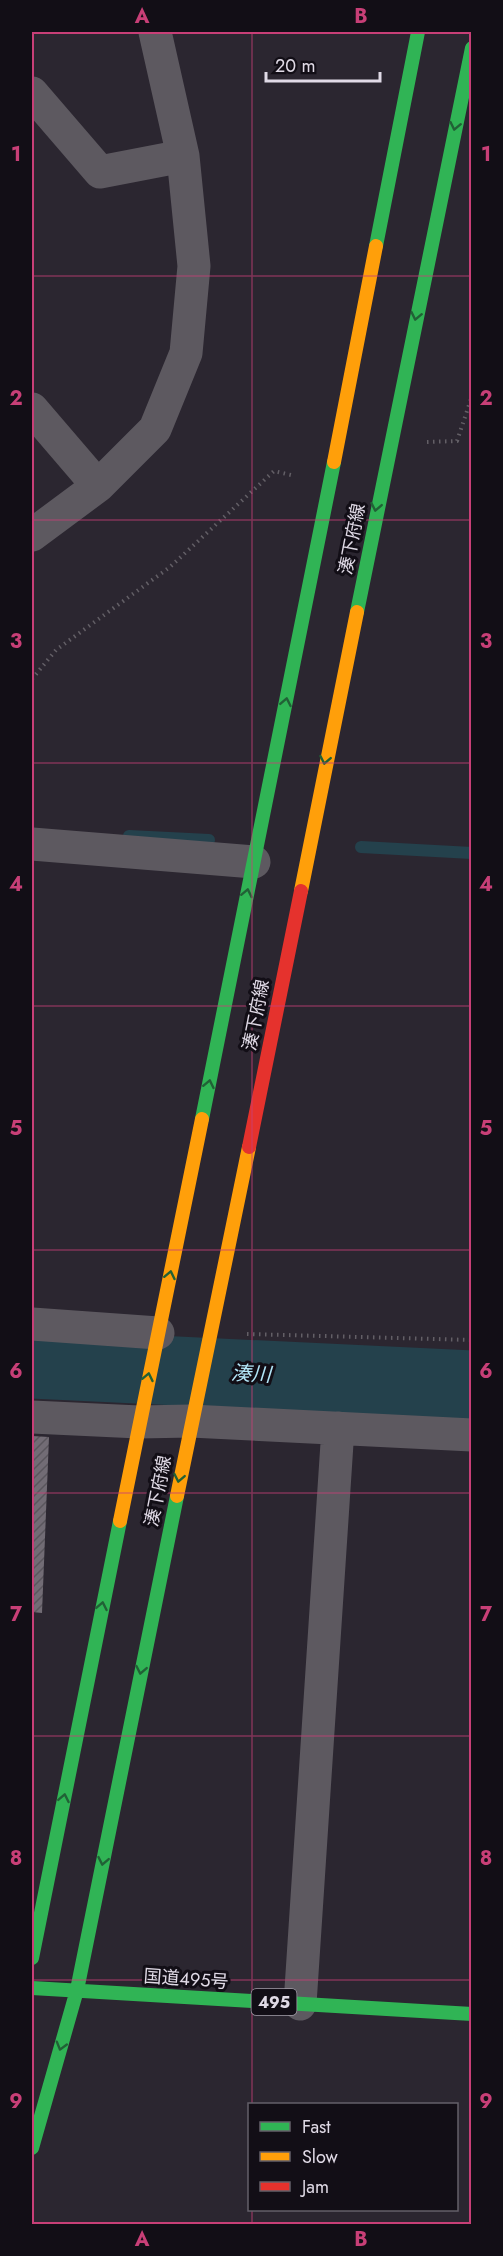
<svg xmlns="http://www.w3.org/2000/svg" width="503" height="2256" font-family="Jost,'Noto Sans JP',sans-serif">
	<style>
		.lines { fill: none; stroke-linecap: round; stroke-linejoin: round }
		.stream { stroke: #24414c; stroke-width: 12 }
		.river { stroke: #24414c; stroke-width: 69 }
		.building { fill: url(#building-hatch) }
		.path { stroke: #635f66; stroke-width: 4; stroke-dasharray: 1.5 4.5; stroke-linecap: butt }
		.street { stroke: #5d5960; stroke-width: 33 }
		.fast { stroke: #30b455; stroke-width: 14 }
		.slow { stroke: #ff9f0a; stroke-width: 14 }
		.jam { stroke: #e5322d; stroke-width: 14 }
		.oneway { stroke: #216136 }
		.grid { fill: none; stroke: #c83f77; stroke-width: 1.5; stroke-opacity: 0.55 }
		.labels { text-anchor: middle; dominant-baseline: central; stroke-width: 6; stroke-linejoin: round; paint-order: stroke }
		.shield { fill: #120e16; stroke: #a29da8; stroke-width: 1.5 }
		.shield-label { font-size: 16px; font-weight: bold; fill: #e0dae6 }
		.street-label { font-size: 18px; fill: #e0dae6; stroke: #120e16 }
		.water-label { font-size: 20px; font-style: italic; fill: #b2e6f8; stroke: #120e16 }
		.neatline { fill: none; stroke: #c83f77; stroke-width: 2 }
		.grid-label { font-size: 20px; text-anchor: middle; font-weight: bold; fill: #c83f77 }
	</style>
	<defs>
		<pattern id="building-hatch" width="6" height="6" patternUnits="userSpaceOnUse" patternTransform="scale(1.5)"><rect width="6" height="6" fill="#726c75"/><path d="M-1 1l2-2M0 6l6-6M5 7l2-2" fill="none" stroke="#5a565d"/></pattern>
	</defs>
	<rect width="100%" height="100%" fill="#2b2630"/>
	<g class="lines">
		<path class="stream" d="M129,836L209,840
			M361,847L472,853"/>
		<path class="river" d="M32,1364L472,1385"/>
	</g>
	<path class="building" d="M32,1436L49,1437L42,1613L32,1612Z"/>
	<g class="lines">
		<path class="path" d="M427,442L457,441L472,396
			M32,679L56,650L170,567L274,471L295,476
			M247,1334L472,1340"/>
		<path class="street" d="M32,93L100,172L183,156
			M32,409L98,486
			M32,535L98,486L155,429L186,353L194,266L183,156L155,32
			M32,844L254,862
			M32,1324L158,1333
			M32,1417L139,1422L191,1421L472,1435
			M300,2004L338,1428"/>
		<path class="fast" d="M376,246L418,32
			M357,612L472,48
			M202,1119L334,462
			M32,1958L120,1521
			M32,1988L472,2014
			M32,2148L77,1990L177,1496"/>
		<path class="slow" d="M334,462L376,246
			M301,891L357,612
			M177,1496L249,1147
			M120,1521L202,1119"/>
		<path class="jam" d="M249,1147L301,891"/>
	</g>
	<defs><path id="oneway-chevron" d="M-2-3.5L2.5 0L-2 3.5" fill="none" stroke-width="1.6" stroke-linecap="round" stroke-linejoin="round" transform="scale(1.5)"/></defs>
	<g class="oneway">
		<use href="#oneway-chevron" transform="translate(455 126) rotate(102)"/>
		<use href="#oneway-chevron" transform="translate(416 316) rotate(102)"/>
		<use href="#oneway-chevron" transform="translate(376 507) rotate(101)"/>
		<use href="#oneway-chevron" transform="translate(286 702) rotate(-79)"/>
		<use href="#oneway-chevron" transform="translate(325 760) rotate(101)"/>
		<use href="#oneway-chevron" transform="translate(247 893) rotate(-78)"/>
		<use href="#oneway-chevron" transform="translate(209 1084) rotate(-78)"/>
		<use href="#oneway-chevron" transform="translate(170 1275) rotate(-78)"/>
		<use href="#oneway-chevron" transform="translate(148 1377) rotate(-78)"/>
		<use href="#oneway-chevron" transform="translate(179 1478) rotate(101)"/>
		<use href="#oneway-chevron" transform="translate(102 1606) rotate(-79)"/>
		<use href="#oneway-chevron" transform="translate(141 1670) rotate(101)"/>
		<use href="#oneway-chevron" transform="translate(64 1798) rotate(-79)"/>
		<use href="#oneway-chevron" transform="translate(103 1861) rotate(101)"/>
		<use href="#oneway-chevron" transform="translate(61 2046) rotate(106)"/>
	</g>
	<path class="grid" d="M252,32V2104M32,276H472M32,520H472M32,763H472M32,1006H472M32,1250H472M32,1493H472M32,1736H472M32,1980H472M252,2210V2224"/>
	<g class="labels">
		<rect class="shield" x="251.5" y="1989" width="45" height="26" rx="4.5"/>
		<g class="shield-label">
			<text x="274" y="2002">495</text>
		</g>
		<g class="street-label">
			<text transform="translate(352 539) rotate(-79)">湊下府線</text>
			<text transform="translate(256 1015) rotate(-79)">湊下府線</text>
			<text transform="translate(158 1491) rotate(-79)">湊下府線</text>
			<text transform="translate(186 1979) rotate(4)">国道495号</text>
		</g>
		<g class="water-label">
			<text transform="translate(251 1374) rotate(3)">湊川</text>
		</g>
	</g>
	<rect width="503" height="2256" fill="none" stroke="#120e16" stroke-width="66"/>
	<rect x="248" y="2103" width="210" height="108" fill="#120e16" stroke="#646069" stroke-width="1.5"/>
	<rect x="260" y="2122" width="30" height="9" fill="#30b455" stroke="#646069" stroke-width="1.5"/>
	<text x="302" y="2133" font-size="18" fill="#e0dae6">Fast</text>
	<rect x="260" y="2152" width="30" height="9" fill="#ff9f0a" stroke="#646069" stroke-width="1.5"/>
	<text x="302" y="2163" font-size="18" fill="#e0dae6">Slow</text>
	<rect x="260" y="2182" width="30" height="9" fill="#e5322d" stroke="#646069" stroke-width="1.5"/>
	<text x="302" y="2193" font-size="18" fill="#e0dae6">Jam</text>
	<path d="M266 72v9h114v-9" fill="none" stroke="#e0dae6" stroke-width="3"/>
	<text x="275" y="72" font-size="18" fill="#e0dae6" stroke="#120e16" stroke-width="4.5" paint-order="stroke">20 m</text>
	<rect x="33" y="33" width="437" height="2190" class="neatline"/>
	<g class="grid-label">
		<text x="142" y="23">A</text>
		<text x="361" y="23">B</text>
		<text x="16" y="161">1</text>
		<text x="486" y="161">1</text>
		<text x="16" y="405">2</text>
		<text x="486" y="405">2</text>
		<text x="16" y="648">3</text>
		<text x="486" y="648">3</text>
		<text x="16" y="891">4</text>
		<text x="486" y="891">4</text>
		<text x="16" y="1135">5</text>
		<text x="486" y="1135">5</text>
		<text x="16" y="1378">6</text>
		<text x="486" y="1378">6</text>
		<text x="16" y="1621">7</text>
		<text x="486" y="1621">7</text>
		<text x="16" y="1865">8</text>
		<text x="486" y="1865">8</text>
		<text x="16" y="2108">9</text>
		<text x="486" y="2108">9</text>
		<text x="142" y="2246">A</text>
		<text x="361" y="2246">B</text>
	</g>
</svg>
